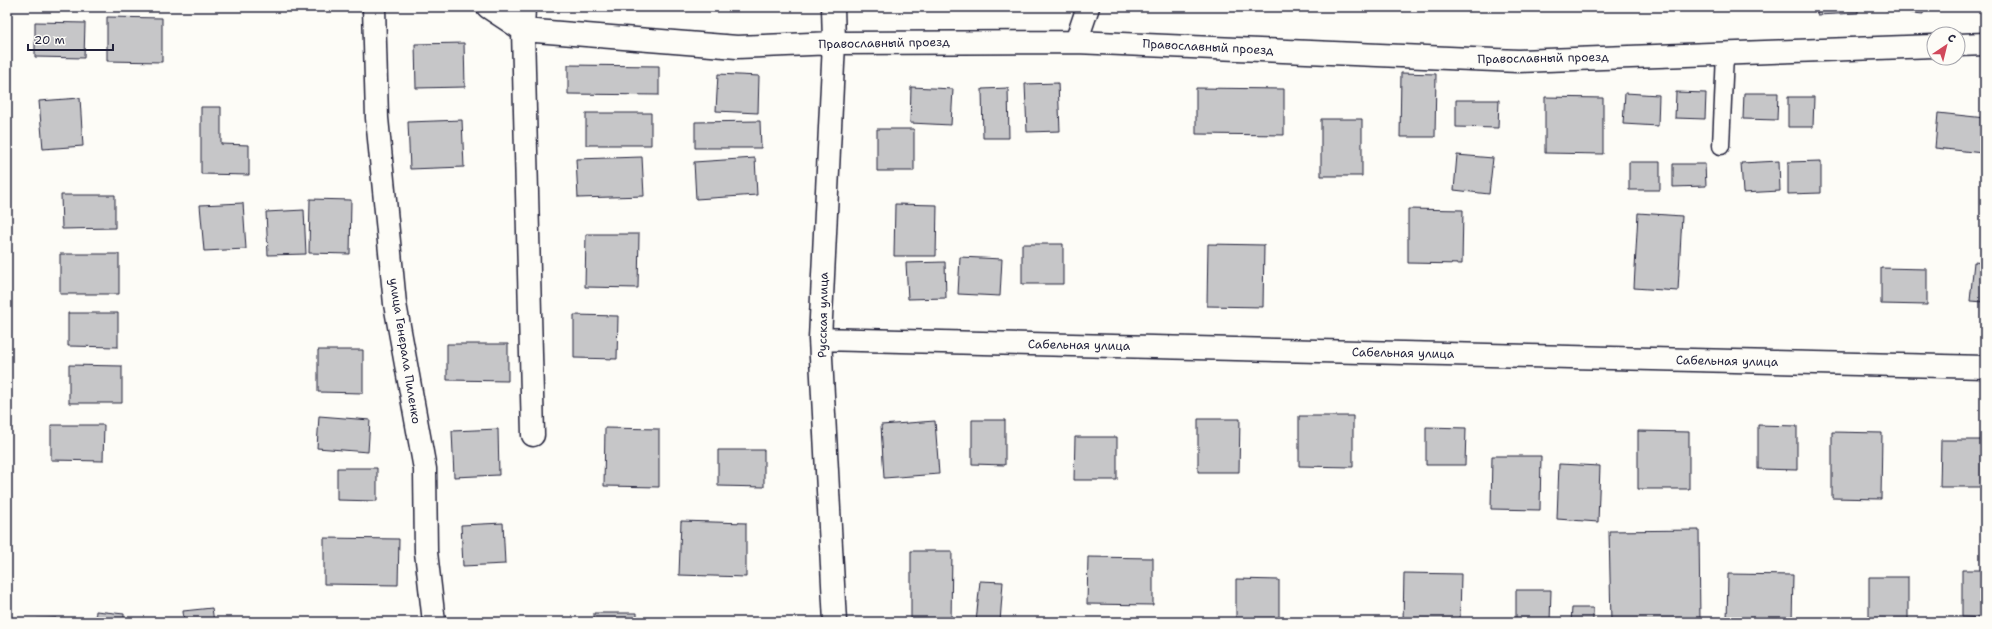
<svg xmlns="http://www.w3.org/2000/svg" width="1992" height="629" font-family="'Shantell Sans',sans-serif">
	<style>
		.building { fill: #c6c6c8; stroke: #22223b }
		.lines { fill: none; stroke-linecap: round; stroke-linejoin: round }
		.lane-casing { stroke: #22223b; stroke-width: 19 }
		.street-casing { stroke: #22223b; stroke-width: 25 }
		.lane { stroke: #fdfcf7; stroke-width: 16 }
		.street { stroke: #fdfcf7; stroke-width: 22 }
		.labels { text-anchor: middle; dominant-baseline: central; stroke-width: 3; stroke-linejoin: round; paint-order: stroke }
		.street-label { font-size: 12px; fill: #22223b; stroke: #fdfcf7 }
	</style>
	<rect width="100%" height="100%" fill="#fdfcf7"/>
	<filter id="ink" filterUnits="userSpaceOnUse"><feTurbulence type="fractalNoise" baseFrequency=".025" numOctaves="2"/><feDisplacementMap in="SourceGraphic" scale="8" xChannelSelector="R" yChannelSelector="G"/><feConvolveMatrix kernelMatrix="1 2 1 2 8 2 1 2 1" color-interpolation-filters="sRGB"/></filter>
	<g filter="url(#ink)">
		<path class="building" d="M705,7H747V9Z
			M1817,7H1858V13L1817,15Z
			M1885,7H1924L1923,14L1885,10Z
			M107,17L162,18V62L107,61Z
			M35,22L85,23L84,58L35,57Z
			M464,43L465,87L416,88L415,44Z
			M568,65L659,66V95L568,94Z
			M1401,73L1436,74L1435,137H1400Z
			M718,74L759,76L758,113L716,111Z
			M1058,83L1060,131L1027,132L1025,84Z
			M911,87L953,89L951,125L910,123Z
			M1008,88L1009,138H983L982,89Z
			M1196,88L1284,89V135L1196,134Z
			M1676,92L1706,93L1705,119L1675,118Z
			M1625,93L1659,95L1658,126L1623,124Z
			M1744,93H1778L1777,120L1743,119Z
			M1545,97L1603,98V154L1545,153Z
			M1788,97H1814L1813,127H1788Z
			M80,98L83,146L43,149L39,101Z
			M1456,100H1499L1498,128L1456,127Z
			M201,107H221V144L249,145V175L201,174Z
			M586,113H651V145H586Z
			M1938,113L1985,118L1983,153L1935,148Z
			M1321,119H1362V176H1321Z
			M462,120L464,167L410,169L408,122Z
			M760,121L761,148H695V122Z
			M877,129H914V171H877Z
			M1457,155L1493,158L1489,194L1454,190Z
			M642,157L644,196L578,198L576,159Z
			M755,158L757,195L696,199L694,162Z
			M1779,161L1780,191L1743,193L1741,163Z
			M1821,161V193L1788,194V162Z
			M1629,162H1660V190H1629Z
			M1673,164H1705L1706,186L1673,187Z
			M61,195H115V228L62,229Z
			M310,199L351,200L350,254L309,253Z
			M243,203L246,249L204,251L200,205Z
			M895,204L937,205L936,256H894Z
			M1408,209L1463,210L1462,264L1408,263Z
			M304,210L306,254L268,255L266,212Z
			M1638,213L1682,216L1678,291L1634,288Z
			M586,234H639L638,288L585,287Z
			M1022,244H1063V284H1022Z
			M1208,244L1264,245L1263,307L1207,306Z
			M60,254H119V294H60Z
			M960,257L1002,259L1000,296L958,294Z
			M945,262L946,298L908,299L906,263Z
			M1974,262L1985,263V302L1970,301Z
			M1881,268L1927,269V305L1881,304Z
			M68,313H118V347L68,346Z
			M574,315L618,316L617,359L574,358Z
			M447,344H508V381L447,380Z
			M318,350H363V393L318,392Z
			M69,365L122,366V403H69Z
			M319,416L370,420L368,452L317,448Z
			M1299,416H1353V467L1299,466Z
			M1198,419H1240L1239,472H1198Z
			M972,420H1005V465L972,464Z
			M935,421L939,474L884,478L881,425Z
			M51,425H104L103,461L51,460Z
			M1758,425L1797,426V470L1758,469Z
			M1426,427L1466,428L1465,465H1426Z
			M605,428L659,429V487L604,486Z
			M498,429L499,475L454,477L452,431Z
			M1638,431L1689,432V489H1638Z
			M1832,432L1882,433L1881,499L1832,498Z
			M1075,437H1117V480H1074Z
			M1941,440H1985V487H1940Z
			M718,450H764V487L718,486Z
			M1492,456H1541L1540,510L1491,509Z
			M1559,464L1600,466L1598,522L1557,519Z
			M337,468H377V501L337,500Z
			M681,521L746,523V577L679,575Z
			M503,523L505,564L463,566L461,525Z
			M1699,530L1700,622H1611L1609,531Z
			M324,538L399,539L398,585L324,584Z
			M911,551H952L951,622H911Z
			M1088,557L1153,558V605L1087,604Z
			M1962,570H1985V618L1962,617Z
			M1404,573L1461,574L1460,622H1403Z
			M1728,574L1793,575L1792,622H1727Z
			M1869,577H1908V622H1869Z
			M1236,579L1279,580V621H1236Z
			M980,581L1003,582L1000,622H976Z
			M1516,590H1551L1550,622H1516Z
			M212,608L214,622H184L183,611Z
			M1572,608H1593V622H1571Z
			M96,611L124,614V622H95Z
			M594,613H637V622H594Z
			M56,618V622H37V619Z"/>
		<g class="lines">
			<g class="lane-casing">
				<path id="lane" d="M1721,146L1725,54"/>
			</g>
			<g class="street-casing">
				<path id="street" d="M374,7L377,118L395,304L425,469L426,552L434,622
					M488,7L523,30L737,47L834,43L1076,42L1518,61L1934,46
					M524,7L523,30L533,435
					M833,7L834,43L820,339L835,622
					M1076,42L1088,7
					M1958,45L1985,44
					M820,339L1985,367"/>
			</g>
			<use href="#lane" class="lane"/>
			<use href="#street" class="street"/>
		</g>
	</g>
	<g class="labels">
		<g class="street-label">
			<text transform="translate(884 43) rotate(-1)">Православный проезд</text>
			<text transform="translate(1208 47) rotate(3)">Православный проезд</text>
			<text transform="translate(1543 58) rotate(-1)">Православный проезд</text>
			<text transform="translate(823 315) rotate(-89)">Русская улица</text>
			<text transform="translate(1079 345) rotate(1)">Сабельная улица</text>
			<text transform="translate(405 351) rotate(81)">улица Генерала Пиленко</text>
			<text transform="translate(1403 353) rotate(1)">Сабельная улица</text>
			<text transform="translate(1727 361) rotate(1)">Сабельная улица</text>
		</g>
	</g>
	<rect width="1992" height="629" fill="none" stroke="#fdfcf7" stroke-width="24"/>
	<rect x="12" y="12" width="1968" height="605" fill="none" stroke="#22223b" stroke-width="1.5" filter="url(#ink)"/>
	<g transform="translate(1946 46) rotate(35)"><circle r="19" fill="#fdfcf7" stroke="#a5a5ac"/>
	<path d="M0-3L7 15L0 10L-7 15Z" fill="#d1495b"/>
	<text y="-6" font-size="11" font-weight="bold" text-anchor="middle" fill="#22223b">С</text>
	</g>
	<path d="M28 44v6h85v-6" fill="none" stroke="#22223b" stroke-width="2"/>
	<text x="34" y="44" font-size="12" fill="#22223b" stroke="#fdfcf7" stroke-width="3" paint-order="stroke">20 m</text>
</svg>
